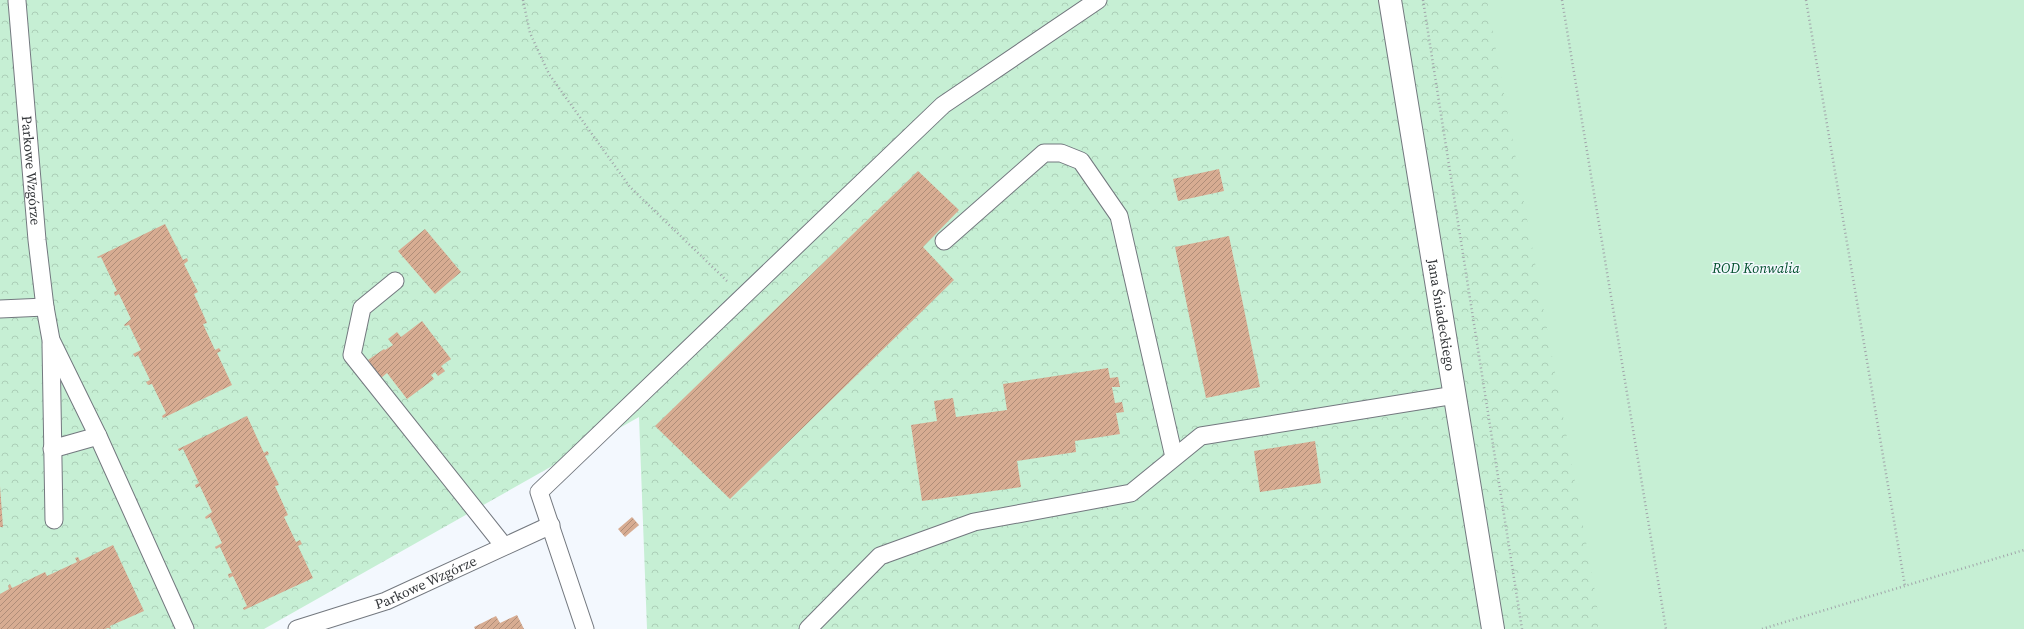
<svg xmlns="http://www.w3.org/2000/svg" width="2024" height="629" font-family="'Source Serif 4',serif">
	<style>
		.green { fill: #c6efd4 }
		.forest { fill: url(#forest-crowns) }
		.building { fill: url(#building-hatch) }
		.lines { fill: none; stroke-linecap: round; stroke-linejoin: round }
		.service-casing { stroke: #73787f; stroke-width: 19 }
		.minor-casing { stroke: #73787f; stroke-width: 24 }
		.path { stroke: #a1a5aa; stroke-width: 2.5; stroke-dasharray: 1 3; stroke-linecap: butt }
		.service { stroke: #fff; stroke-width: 17 }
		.minor { stroke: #fff; stroke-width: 22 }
		.labels { text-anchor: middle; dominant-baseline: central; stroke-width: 3; stroke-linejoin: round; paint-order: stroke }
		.street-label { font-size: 14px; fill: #36393c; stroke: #f3f8fe }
		.park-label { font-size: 14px; font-style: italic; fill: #004f2c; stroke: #f3f8fe }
	</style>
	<defs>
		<pattern id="forest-crowns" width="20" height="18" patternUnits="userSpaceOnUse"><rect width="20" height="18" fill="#c6efd4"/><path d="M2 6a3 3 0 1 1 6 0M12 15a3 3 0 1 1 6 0" fill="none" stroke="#abceb7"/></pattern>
		<pattern id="building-hatch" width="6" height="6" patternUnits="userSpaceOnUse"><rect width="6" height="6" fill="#d7ac92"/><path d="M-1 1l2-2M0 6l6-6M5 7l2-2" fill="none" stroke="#af8d78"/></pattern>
	</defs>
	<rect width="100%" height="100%" fill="#f3f8fe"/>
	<path class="green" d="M1442,0H2024V629H1542Z"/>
	<path class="forest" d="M0,0H1487L1597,602L1598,629H647L639,417L264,629H0Z"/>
	<path class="building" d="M1219,169L1224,191L1178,201L1173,179Z
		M918,171L959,210L923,247L954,280L730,499L655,426Z
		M165,224L183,260L187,258L188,261L184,264L198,292L194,294L207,323L203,324L215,350L219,348L221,351L217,353L232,385L163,418L162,416L166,413L152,384L148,385L146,382L150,380L138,355L135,357L133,354L141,350L129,325L125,326L124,325L131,319L119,294L115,296L114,292L117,291L101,257L98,258L97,257Z
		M425,229L461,272L435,294L398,251Z
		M1229,236L1260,387L1206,398L1175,247Z
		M422,321L451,359L441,366L445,371L438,376L435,372L431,375L434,379L407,399L387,373L381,378L368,360L384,349L385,350L393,345L388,339L397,332L401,337Z
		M1108,368L1110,378L1118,377L1120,387H1112L1115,403L1122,402L1124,412L1116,413L1120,434L1075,441L1076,452L1017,461L1021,487L922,501L911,425L937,421L934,401L953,398L956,417L1007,410L1003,384Z
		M247,416L264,453L267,451L268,452L269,454L265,456L279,485L275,486L288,515L284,517L296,542L300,540L302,544L298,546L313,578L244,610L243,608L247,606L233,576L229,578L228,574L232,573L220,547L216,549L215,547L222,543L210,517L206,519L205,517L212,512L200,486L196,488L195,485L199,483L183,449L179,451L178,449Z
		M1315,441L1321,483L1260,492L1254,451Z
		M0,486L3,527H0Z
		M632,517L639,525L625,537L618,529Z
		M113,545L144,611L110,626L111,629L108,628L105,629H0V594L9,589L8,586L10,584L12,588L45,572L47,576L77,562L75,558L78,557L80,561Z
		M517,615L524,629H475L474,627L496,616L500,623Z"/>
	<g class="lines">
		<g class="service-casing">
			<g id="service">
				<path id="s1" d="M17,1L37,240L45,307L51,340L98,436L185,629"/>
				<path d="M944,241L1044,153H1061L1081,161L1119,216L1174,457"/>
				<path d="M395,281L362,308L352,355L504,546"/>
				<path d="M0,309L45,307"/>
				<path d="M51,344L54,520"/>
				<path d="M52,449L98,436"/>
				<path id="s2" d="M297,629L386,601L551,525"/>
				<path d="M585,629L539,492L943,105L1098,0"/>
				<path d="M808,629L880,556L974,522L1131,493L1201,436L1455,395"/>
			</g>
		</g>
		<g class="minor-casing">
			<g id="minor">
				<path id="s3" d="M1390,0L1493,629"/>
			</g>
		</g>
		<path class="path" d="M523,0L530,33L549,74L630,187L727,281
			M1423,0L1522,629
			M1562,0L1666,629
			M1806,0L1905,586
			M1762,629L2024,550"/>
		<use href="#service" class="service"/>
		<use href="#minor" class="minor"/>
	</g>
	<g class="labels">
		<g class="street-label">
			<text stroke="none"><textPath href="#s1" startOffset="170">Parkowe Wzgórze</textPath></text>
			<text stroke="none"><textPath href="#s3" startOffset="319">Jana Śniadeckiego</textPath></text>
			<text stroke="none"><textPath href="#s2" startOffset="137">Parkowe Wzgórze</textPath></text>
		</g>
		<g class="park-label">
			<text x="1756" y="268">ROD Konwalia</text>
		</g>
	</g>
</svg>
